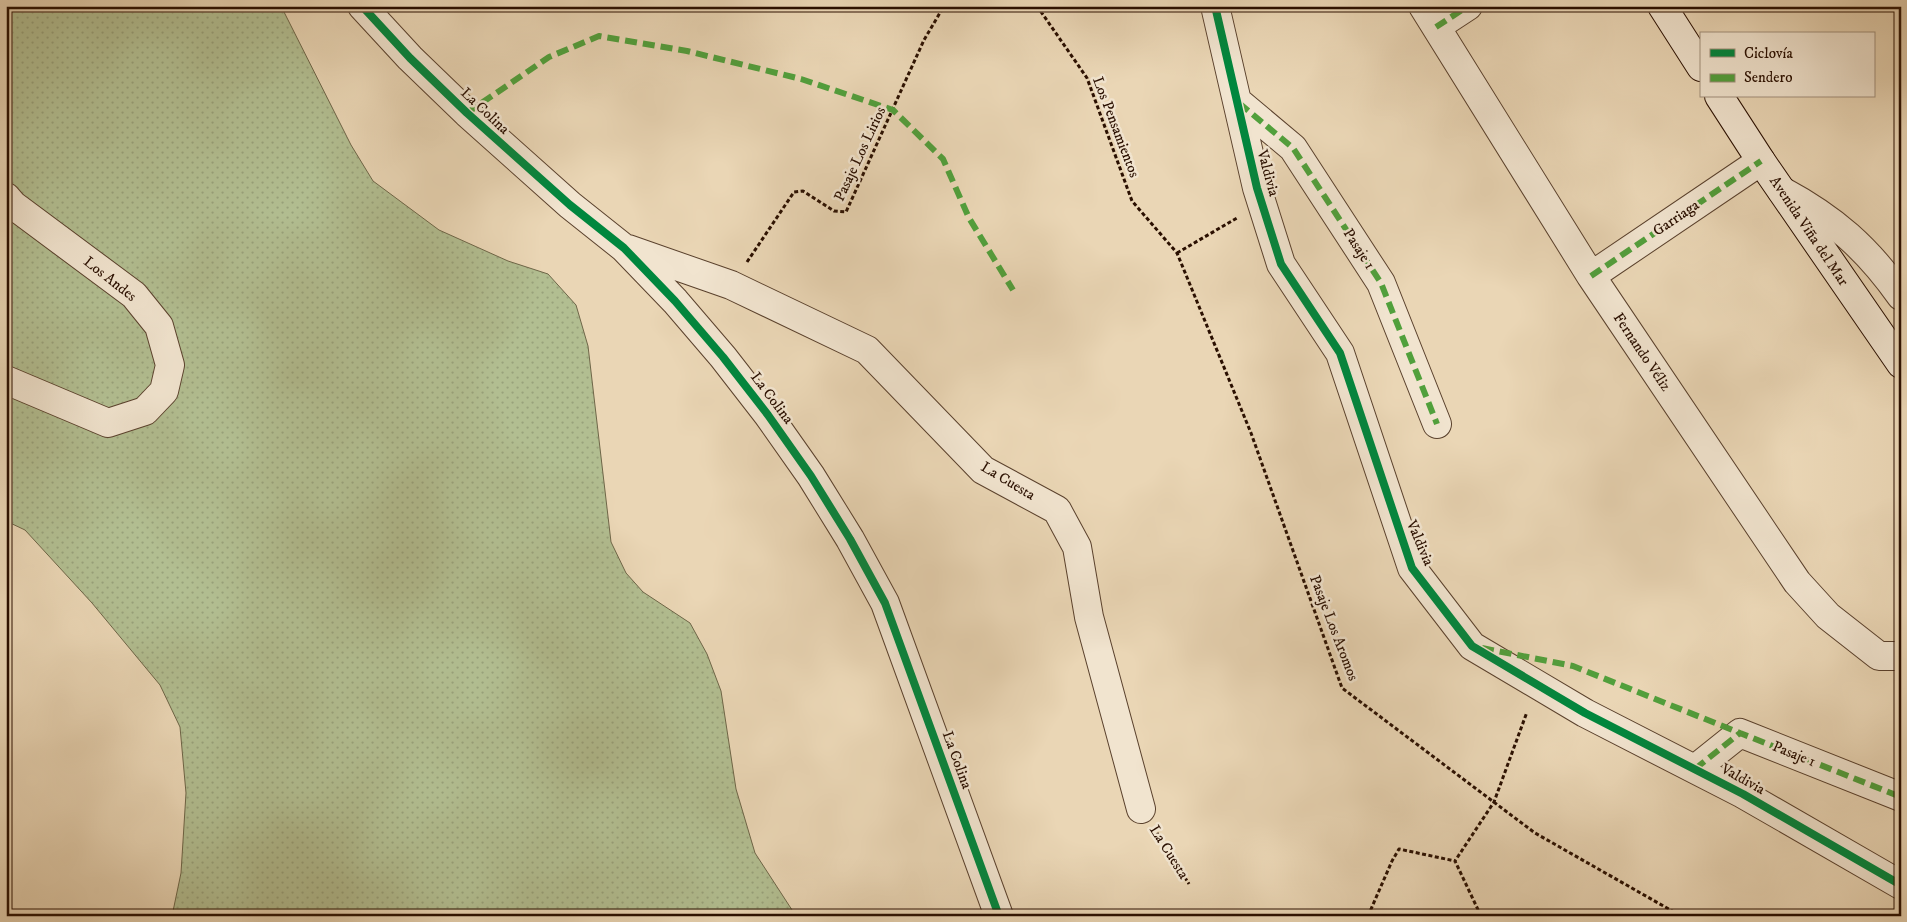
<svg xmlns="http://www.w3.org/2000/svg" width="1907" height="922" font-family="'IM FELL DW Pica',serif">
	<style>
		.park { fill: url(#park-dots); stroke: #6e6648 }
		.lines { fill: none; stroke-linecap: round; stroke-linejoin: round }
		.street-casing { stroke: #5a412d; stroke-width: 30 }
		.secondary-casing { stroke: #2a0f00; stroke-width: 30 }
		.path { stroke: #2a0f00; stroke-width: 3; stroke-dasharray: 4 2.5; stroke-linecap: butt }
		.street { stroke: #f1e4cf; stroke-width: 28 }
		.secondary { stroke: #f1e4cf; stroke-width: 28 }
		.quiet { stroke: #51a03c; stroke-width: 6; stroke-dasharray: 12 6; stroke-linecap: butt }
		.cycleway-casing { stroke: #f1e4cf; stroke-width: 11 }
		.cycleway { stroke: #00873e; stroke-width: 8 }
		.labels { text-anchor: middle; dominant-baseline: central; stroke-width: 5; stroke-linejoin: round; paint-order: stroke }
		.street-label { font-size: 15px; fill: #2a0f00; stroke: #f1e4cf }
	</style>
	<defs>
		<pattern id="park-dots" width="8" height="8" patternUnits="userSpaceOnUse" patternTransform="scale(1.25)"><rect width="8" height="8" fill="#b2be91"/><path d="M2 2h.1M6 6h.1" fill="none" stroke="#99a27b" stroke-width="1.8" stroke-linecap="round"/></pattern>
	</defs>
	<rect width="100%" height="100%" fill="#ead6b5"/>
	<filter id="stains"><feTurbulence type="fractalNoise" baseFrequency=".004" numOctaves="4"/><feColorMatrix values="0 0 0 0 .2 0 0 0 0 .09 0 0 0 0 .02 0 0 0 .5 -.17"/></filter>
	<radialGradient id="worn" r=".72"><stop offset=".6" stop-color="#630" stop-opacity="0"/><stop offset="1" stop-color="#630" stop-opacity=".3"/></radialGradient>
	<path class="park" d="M6,6H281L351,145L373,181L439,230L508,261L548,274L576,305L588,346L611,542L626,573L643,592L690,623L707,654L721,691L736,789L755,853L794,913L797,916H172L181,873L186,793L180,727L160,685L92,603L25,530L6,521Z"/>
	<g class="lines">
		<g class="street-casing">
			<path id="street" d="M362,6L410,58L467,113L570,205L624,248L675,301L723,357L768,415L811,476L850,539L885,603L999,916
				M1215,6L1257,188L1281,264L1340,353L1412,568L1472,646L1585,713L1743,794L1901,885
				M1423,6L1591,276L1797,582L1828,616L1879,656H1901
				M1436,27L1468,6
				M1237,101L1293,148L1381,283L1437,424
				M1782,191C1834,219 1867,248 1901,296
				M6,197L13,205L134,295L159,326L170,365L164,391L145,411L108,423L6,380
				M628,249L731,285L867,350L983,470L1057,510L1077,547L1089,617L1141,809
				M1591,276L1761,161
				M1695,769L1740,733L1901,797"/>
		</g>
		<g class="secondary-casing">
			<path id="secondary" d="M1662,6L1701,67
				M1719,96L1761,161L1901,364"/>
		</g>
		<path class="path" d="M1037,6L1087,78L1132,201L1177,253L1251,433L1342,688L1535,833L1681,916
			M1177,253L1237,218
			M747,262L794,192L803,191L834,211L846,212L924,40L944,6
			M1157,833L1189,884
			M1368,916L1392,861L1399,849L1455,861
			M1481,916L1455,861L1494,802L1527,712"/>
		<use href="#street" class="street"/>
		<use href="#secondary" class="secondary"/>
		<path class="quiet" d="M1436,27L1468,6
			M1239,103L1293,148L1381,283L1437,424
			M467,113L549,57L599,36L687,51L801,79L893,110L943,159L969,218L1013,290
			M1591,276L1761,161
			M1482,648L1573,666L1740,733
			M1695,769L1740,733L1901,797"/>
		<g class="cycleway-casing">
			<path id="cycleway" d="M362,6L410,58L467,113L570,205L624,248L675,301L723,357L768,415L811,476L850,539L885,603L999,916
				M1215,6L1257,188L1281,264L1340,353L1412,568L1472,646L1585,713L1743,794L1901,885"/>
		</g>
		<use href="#cycleway" class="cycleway"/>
	</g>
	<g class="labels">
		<g class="street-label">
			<text transform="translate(485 111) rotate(43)">La Colina</text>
			<text transform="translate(1116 127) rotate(69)">Los Pensamientos</text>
			<text transform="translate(860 154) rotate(-65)">Pasaje Los Lirios</text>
			<text transform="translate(1268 173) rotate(75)">Valdivia</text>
			<text transform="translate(1676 218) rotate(-34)">Garriaga</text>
			<text transform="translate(1809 231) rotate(56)">Avenida Viña del Mar</text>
			<text transform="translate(1359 249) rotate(57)">Pasaje 1</text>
			<text transform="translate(110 279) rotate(38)">Los Andes</text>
			<text transform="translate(1642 352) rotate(56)">Fernando Véliz</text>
			<text transform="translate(772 398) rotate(53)">La Colina</text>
			<text transform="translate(1008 481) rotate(31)">La Cuesta</text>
			<text transform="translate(1420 543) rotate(67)">Valdivia</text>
			<text transform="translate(1334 628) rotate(69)">Pasaje Los Aromos</text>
			<text transform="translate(1794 754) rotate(22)">Pasaje 1</text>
			<text transform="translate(957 760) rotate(70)">La Colina</text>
			<text transform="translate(1743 779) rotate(29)">Valdivia</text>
			<text transform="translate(1169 852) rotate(58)">La Cuesta</text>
		</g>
	</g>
	<rect width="1907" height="922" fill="none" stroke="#ead6b5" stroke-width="25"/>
	<rect x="8" y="8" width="1892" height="907" fill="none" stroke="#2a0f00" stroke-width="2.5"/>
	<rect x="12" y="12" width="1882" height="897" fill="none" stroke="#2a0f00"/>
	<rect x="1700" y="32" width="175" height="65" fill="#f1e4cf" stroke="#a18f7c"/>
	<rect x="1710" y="49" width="25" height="8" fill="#00873e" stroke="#a18f7c"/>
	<text x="1744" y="58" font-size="15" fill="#2a0f00">Ciclovía</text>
	<rect x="1710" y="74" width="25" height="8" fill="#51a03c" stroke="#a18f7c"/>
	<text x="1744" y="82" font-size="15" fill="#2a0f00">Sendero</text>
	<rect width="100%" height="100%" filter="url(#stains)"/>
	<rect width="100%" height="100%" fill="url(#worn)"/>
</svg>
